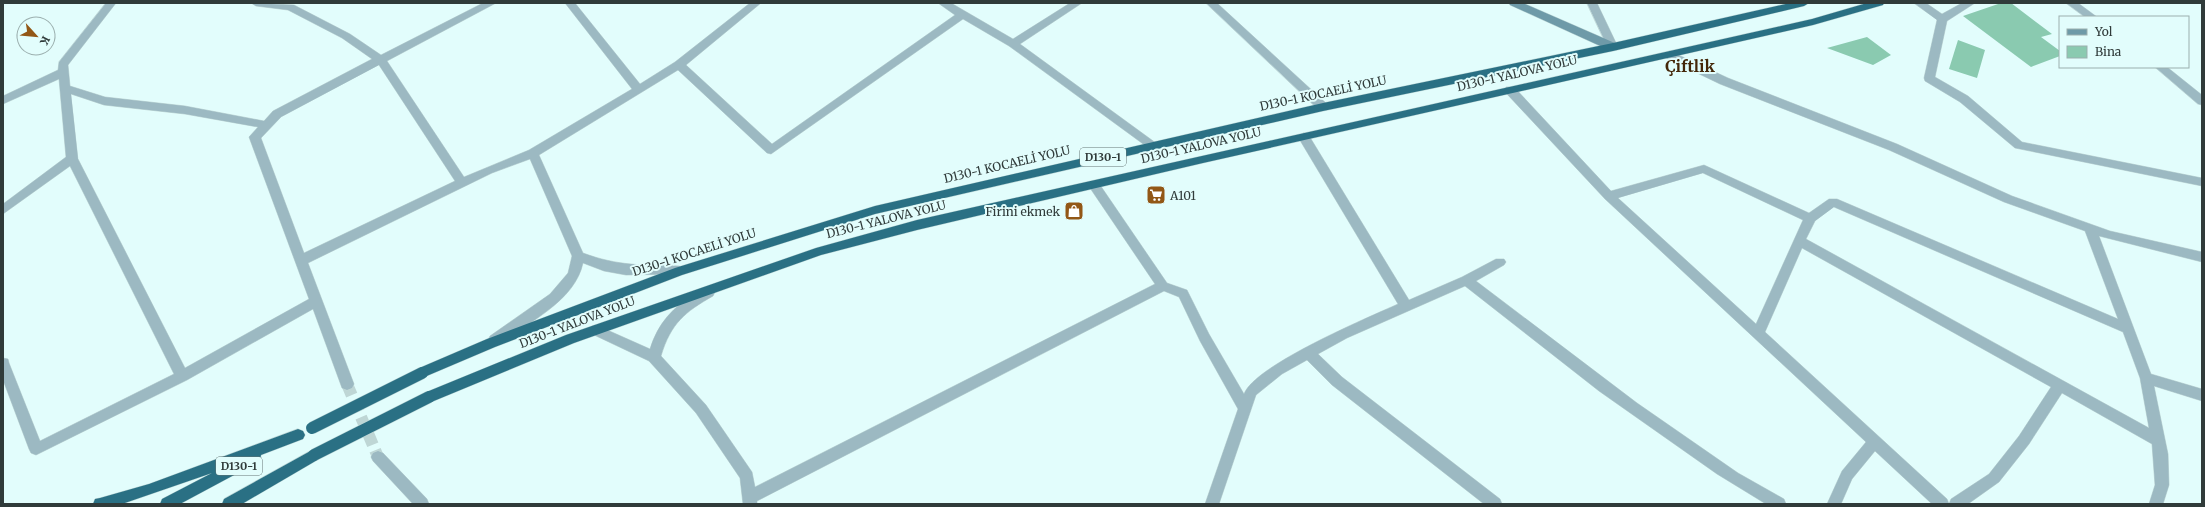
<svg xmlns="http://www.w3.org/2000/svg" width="2205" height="507" font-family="Merriweather,serif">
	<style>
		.building { fill: #8acab0 }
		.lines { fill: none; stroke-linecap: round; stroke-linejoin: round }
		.street-tunnel { stroke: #bed6d5; stroke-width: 12; stroke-dasharray: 12 6; stroke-linecap: butt }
		.street-casing { stroke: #c2dad9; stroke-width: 1 }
		.secondary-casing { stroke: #c2dad9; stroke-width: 1 }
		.highway-casing { stroke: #c2dad9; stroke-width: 1 }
		.street { fill: #9cb9c2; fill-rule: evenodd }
		.secondary { fill: #6e9aa8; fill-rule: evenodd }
		.highway { fill: #2a7084; fill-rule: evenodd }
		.highway-bridge-casing { stroke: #c2dad9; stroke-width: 13; stroke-linecap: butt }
		.highway-bridge { stroke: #2a7084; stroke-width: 12 }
		.labels { text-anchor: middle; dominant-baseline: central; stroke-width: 4; stroke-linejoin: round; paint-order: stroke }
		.shield { fill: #e2fdfc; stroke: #657574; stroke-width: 1 }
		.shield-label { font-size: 11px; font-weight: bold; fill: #303b3a }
		.street-label { font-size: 12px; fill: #303b3a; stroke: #e2fdfc }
		.poi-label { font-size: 12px; fill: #303b3a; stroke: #e2fdfc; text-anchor: start }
		.district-label { font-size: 16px; font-weight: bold; fill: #432608; stroke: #e2fdfc }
	</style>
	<rect width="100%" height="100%" fill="#e2fdfc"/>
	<path class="building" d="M2001,3H2011L2052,34L2041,37L2060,51V56L2031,67L1963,16Z
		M1867,37L1891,55L1873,65L1827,48Z
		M1958,40L1985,50L1977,78L1949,69Z"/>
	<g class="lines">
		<path class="street-tunnel" d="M347,384L378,457"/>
		<g class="street-casing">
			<path id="street" d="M106,3H116L68,65L70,86L105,97L185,106L264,121L273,111L372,59L342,38L288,10L256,6L251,3L294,5L350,34L381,55L483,3H496L387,61L464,177L529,150L632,89L565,3H575L640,84L675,62L750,3H761L686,65L772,144L955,15L938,3H951L1013,39L1070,3H1082L1020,44L1160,146L1158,149H1150L1009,46L963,19L771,154L767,153L678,70L539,155L583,253C618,266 642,265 679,266L683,268L685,271L683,274L626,275L604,271L583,263C575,301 528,323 498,344L494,345L490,344L488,340L490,336L550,294L568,273L572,256L530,159L492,173L308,263L354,384L352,388L347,390L342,388L313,309L187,380L36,455L31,453L29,449L3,380V358L8,359L9,363L40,441L174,374L70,166L3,214V204L66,157L59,79L3,104V96L58,70L59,62ZM379,65L455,181L304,253L261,138L281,117ZM71,94L104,105L185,114L258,127L249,137L309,299L185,368L78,159Z
				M1206,3H1217L1327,104L1328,107L1327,110H1319Z
				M1587,3H1597L1618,47L1617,50H1609Z
				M1914,3H1926L1942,14L1962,3H1975L1947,21L1935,77L1968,96L2022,142L2202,178V186L2015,148L1960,102L1925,81L1924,78L1937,20Z
				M2066,3H2078L2097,17H2085Z
				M1670,51L1728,78L1897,144L2012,196L2110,231L2202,252V262L2099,236L2151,374L2202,389V401L2154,386L2168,454L2169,485L2163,504H2149L2155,485L2152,444L2062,393L2029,444L1999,482L1968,504H1949L1951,499L1989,474L2019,436L2051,387L1802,248L1765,332L1947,499L1949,504H1932L1875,451L1852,479L1841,504H1827L1842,471L1866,442L1605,199L1506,93L1505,90L1506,87H1514L1611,191L1704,165L1809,213L1829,199H1837L2118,319L2085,231L2004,202L1889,150L1720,84L1666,58L1665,55ZM1703,173L1803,220L1756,324L1618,198ZM1834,207L2123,332L2140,378L2149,428L1806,239L1815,221Z
				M2155,67H2167L2202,95V105L2198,104Z
				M1304,133L1308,134L1409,300L1462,277L1496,259H1504L1506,262L1504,265L1476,281L1637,403L1738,473L1784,499L1786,504H1766L1717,474L1599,391L1465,286L1347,338L1318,354L1342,377L1500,499L1502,504H1484L1332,385L1307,360L1282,374L1256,395L1219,504H1205L1238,409L1200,341L1179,297L1164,291L757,501V504H743L740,478L696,413L649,361L592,334L590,330L592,326L596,325L650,349C658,323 673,307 696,293C702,290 707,286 713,288L715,292L713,296C685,312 671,323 661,356L706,405L752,472L755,487L1155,284L1090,188L1088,185L1094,181L1098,182L1167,283L1187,290L1209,334L1244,394C1255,365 1367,318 1398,304L1298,137Z
				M378,451L383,453L427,499L429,504H413L373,461L371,457L373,453Z"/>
		</g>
		<g class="secondary-casing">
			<path id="secondary" d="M1509,3H1523L1617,44L1618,47L1617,50H1609L1510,5Z"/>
		</g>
		<g class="highway-casing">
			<path id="highway" d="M1790,3H1809L1804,6L1613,51L1323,111L875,214L682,275L495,347L422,378L417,377L416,373L417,369L487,339L675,268L875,206L1323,103L1613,43Z
				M1867,3H1884L1883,5L1813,25L1203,163L917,230L821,255L574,343L429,403L424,401L422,397L424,393L566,335L816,248L917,220L1812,19Z
				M298,429L303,431L305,435L303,439L261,455L260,461L180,504H160L162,499L212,473L122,504H93L95,499L100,498L149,484Z
				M314,449L319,451L321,455L319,459L242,504H222L224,499Z"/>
		</g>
		<use href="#street" class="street"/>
		<use href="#secondary" class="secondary"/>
		<use href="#highway" class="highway"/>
		<g class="highway-bridge-casing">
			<path id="highway-bridge" d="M312,428L422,373
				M314,455L429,397"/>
		</g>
		<use href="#highway-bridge" class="highway-bridge"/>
	</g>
	<defs>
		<g id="supermarket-square" transform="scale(1)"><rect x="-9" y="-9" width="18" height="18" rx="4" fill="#925716" stroke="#e2fdfc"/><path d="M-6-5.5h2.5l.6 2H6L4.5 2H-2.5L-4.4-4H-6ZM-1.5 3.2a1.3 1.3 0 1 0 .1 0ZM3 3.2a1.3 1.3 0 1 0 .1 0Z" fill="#fff"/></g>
		<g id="shop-square" transform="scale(1)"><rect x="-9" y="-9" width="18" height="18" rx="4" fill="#925716" stroke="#e2fdfc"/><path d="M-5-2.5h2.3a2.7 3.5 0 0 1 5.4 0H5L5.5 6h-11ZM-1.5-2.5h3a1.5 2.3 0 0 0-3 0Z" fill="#fff"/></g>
	</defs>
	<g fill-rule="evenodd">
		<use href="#supermarket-square" x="1156" y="195"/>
		<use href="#shop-square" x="1074" y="211"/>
	</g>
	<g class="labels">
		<g class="shield">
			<rect x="1080" y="148" width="46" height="18" rx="3"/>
			<rect x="216" y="457" width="46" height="18" rx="3"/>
		</g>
		<g class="shield-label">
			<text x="1103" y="157">D130-1</text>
			<text x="239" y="466">D130-1</text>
		</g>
		<g class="street-label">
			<text transform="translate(1517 73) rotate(-13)">D130-1 YALOVA YOLU</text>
			<text transform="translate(1323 93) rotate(-12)">D130-1 KOCAELİ YOLU</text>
			<text transform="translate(1201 145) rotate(-13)">D130-1 YALOVA YOLU</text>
			<text transform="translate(1007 164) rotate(-13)">D130-1 KOCAELİ YOLU</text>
			<text transform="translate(886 219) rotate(-14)">D130-1 YALOVA YOLU</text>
			<text transform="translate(694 252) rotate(-18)">D130-1 KOCAELİ YOLU</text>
			<text transform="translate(577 322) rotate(-21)">D130-1 YALOVA YOLU</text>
		</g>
		<g class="poi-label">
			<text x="1170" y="195">A101</text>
			<text x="1060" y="211" text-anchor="end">Firini ekmek</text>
		</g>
		<g class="district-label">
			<text x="1690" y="66">Çiftlik</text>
		</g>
	</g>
	<rect width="2205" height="507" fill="none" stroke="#303b3a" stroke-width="8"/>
	<rect x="2059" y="16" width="130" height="52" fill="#e2fdfc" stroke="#9bafae"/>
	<rect x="2067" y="29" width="20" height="6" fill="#6e9aa8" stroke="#9bafae"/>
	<text x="2095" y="36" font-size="12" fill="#303b3a">Yol</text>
	<rect x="2067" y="46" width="20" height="12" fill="#8acab0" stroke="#9bafae"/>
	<text x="2095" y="56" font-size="12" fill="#303b3a">Bina</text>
	<g transform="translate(36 36) rotate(117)"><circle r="19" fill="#e2fdfc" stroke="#9bafae"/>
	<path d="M0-3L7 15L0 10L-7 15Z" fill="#925716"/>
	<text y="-6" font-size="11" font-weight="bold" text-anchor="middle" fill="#303b3a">K</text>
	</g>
</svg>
